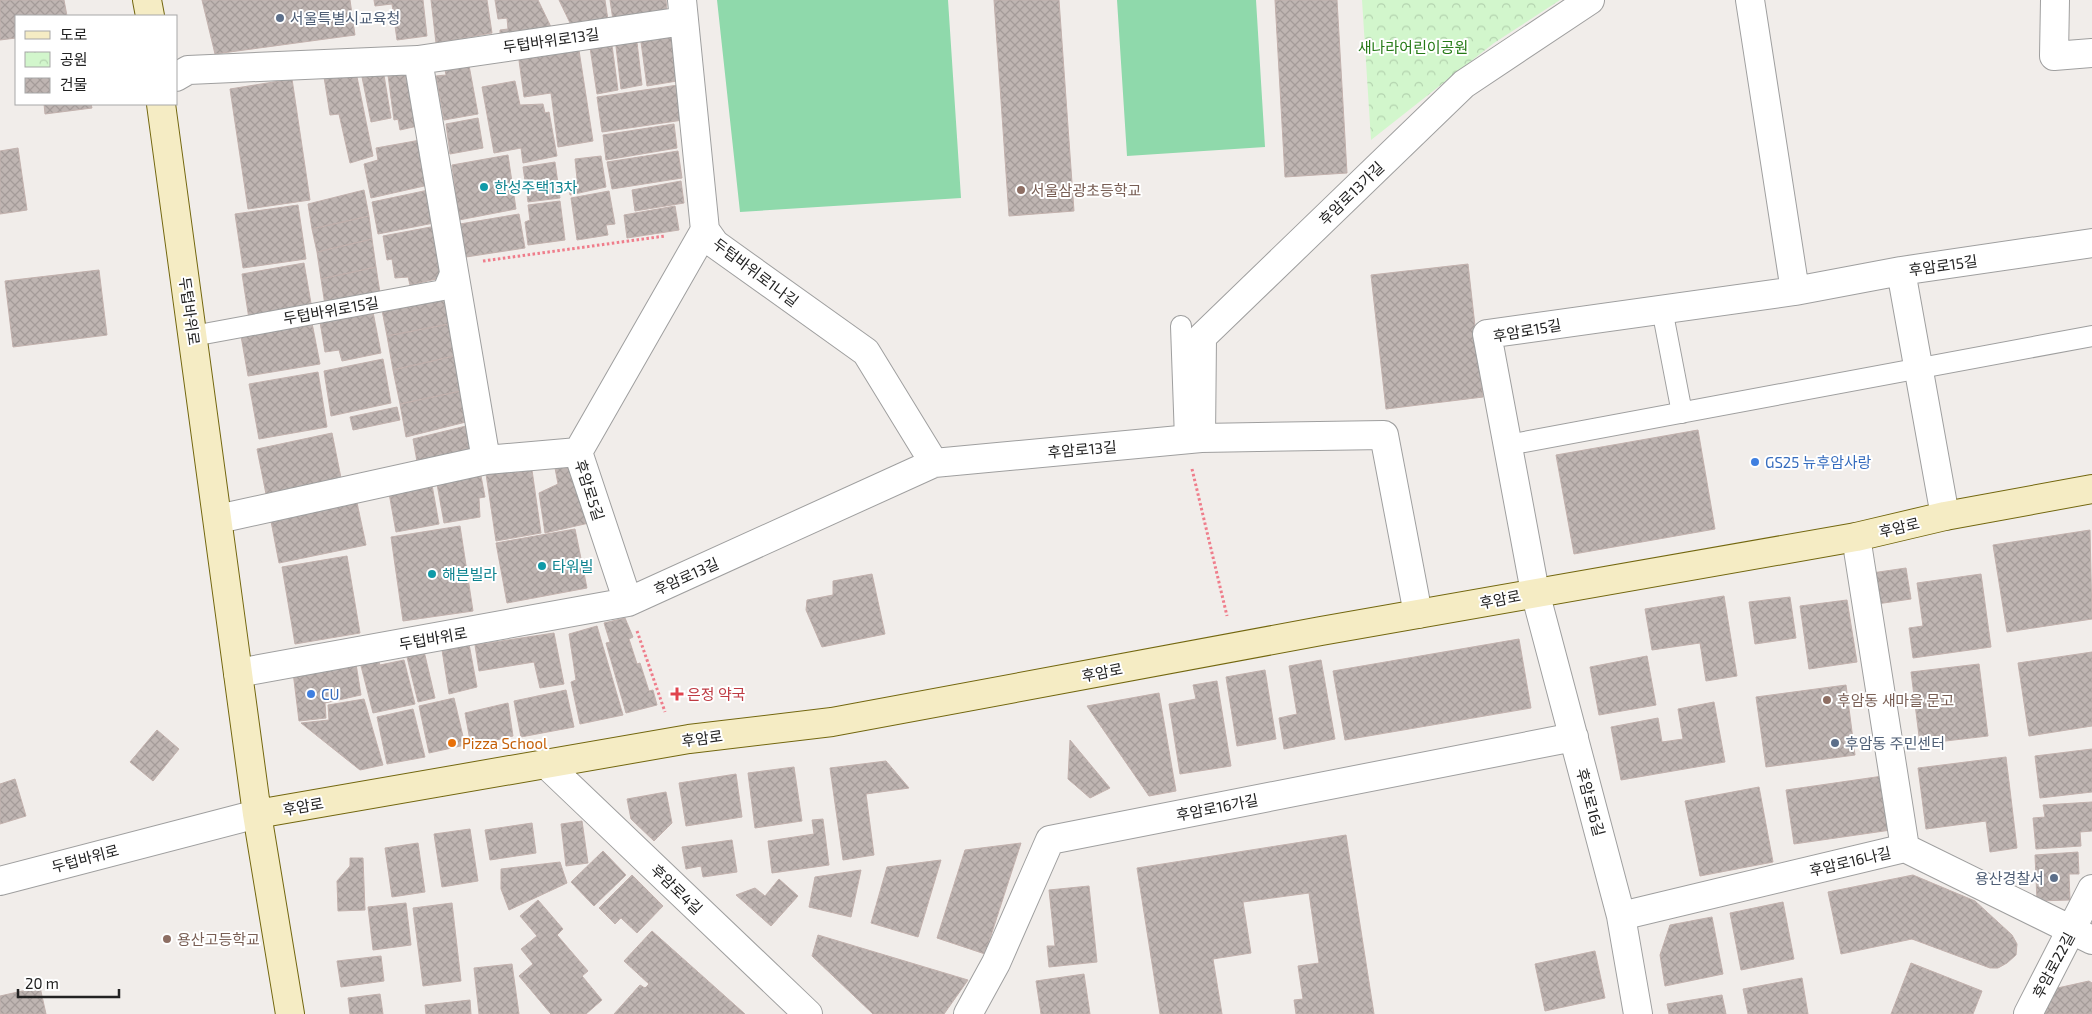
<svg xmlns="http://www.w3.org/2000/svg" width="2092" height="1014" font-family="'Exo 2','Noto Sans KR',sans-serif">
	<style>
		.park { fill: url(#park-crowns) }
		.pitch { fill: #8fd9ab }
		.building { fill: url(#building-cross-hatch); stroke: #c2b1ad }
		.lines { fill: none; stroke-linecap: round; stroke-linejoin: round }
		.lane-casing { stroke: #9f9f9f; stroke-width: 22 }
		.street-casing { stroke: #9f9f9f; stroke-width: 30 }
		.secondary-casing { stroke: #73670f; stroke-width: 30 }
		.path { stroke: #ef7d8b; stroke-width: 3; stroke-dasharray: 2.5 2.5; stroke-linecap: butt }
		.lane { stroke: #fff; stroke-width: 20 }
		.street { stroke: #fff; stroke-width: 28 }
		.secondary { stroke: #f5ecc4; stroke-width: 28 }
		.service-dot { fill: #5c6f8a; stroke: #fff; stroke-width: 2 }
		.culture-dot { fill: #0f9aa8; stroke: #fff; stroke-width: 2 }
		.education-dot { fill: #8d6e63; stroke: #fff; stroke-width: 2 }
		.shop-dot { fill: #3f7fe0; stroke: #fff; stroke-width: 2 }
		.health-dot { fill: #e0444e; stroke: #fff; stroke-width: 2 }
		.food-dot { fill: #e8710a; stroke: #fff; stroke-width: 2 }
		.labels { text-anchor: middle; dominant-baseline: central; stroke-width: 4; stroke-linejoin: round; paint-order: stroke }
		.service-label { font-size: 15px; fill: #4e5e75; stroke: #fff; text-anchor: start }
		.street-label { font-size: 15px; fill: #222; stroke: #fff }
		.park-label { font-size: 15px; fill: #257a16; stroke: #fff }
		.culture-label { font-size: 15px; fill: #0d838f; stroke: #fff; text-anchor: start }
		.education-label { font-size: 15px; fill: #785e54; stroke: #fff; text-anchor: start }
		.shop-label { font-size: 15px; fill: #366cbe; stroke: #fff; text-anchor: start }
		.health-label { font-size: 15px; fill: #be3a42; stroke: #fff; text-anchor: start }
		.food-label { font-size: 15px; fill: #c56008; stroke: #fff; text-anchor: start }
	</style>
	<defs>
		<pattern id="park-crowns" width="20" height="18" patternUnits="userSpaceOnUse" patternTransform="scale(1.25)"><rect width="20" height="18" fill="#d2f6cc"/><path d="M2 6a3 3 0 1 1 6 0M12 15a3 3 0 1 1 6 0" fill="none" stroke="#b4d3af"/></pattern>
		<pattern id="building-cross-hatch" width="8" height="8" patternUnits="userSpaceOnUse" patternTransform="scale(1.25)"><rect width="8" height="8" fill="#bfb5b2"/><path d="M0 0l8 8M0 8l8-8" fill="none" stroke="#a49b99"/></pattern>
	</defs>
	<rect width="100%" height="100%" fill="#f1edea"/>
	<path class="park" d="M1362,0H1560L1494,43L1371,140Z"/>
	<path class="pitch" d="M717,0H948L961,198L740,212Z
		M1117,0H1256L1265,147L1127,156Z"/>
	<path class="building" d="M0,0H64L67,16H16V38L0,40Z
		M202,0H350L355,35L215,54Z
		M374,0H423L427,36L397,40L392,4L375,6Z
		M431,0H487L492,33L436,43Z
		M495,0H538L551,27L500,36V30L508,29L507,18L498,19Z
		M559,0H605L608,20L571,25Z
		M610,0H666L667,10L613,20Z
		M994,0H1059L1074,211L1009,216Z
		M1275,0H1337L1347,173L1285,177Z
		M672,30L677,81L647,86L640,35Z
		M636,34L642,85L621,89L615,38Z
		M611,38L618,90L597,94L589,41Z
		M578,44L593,141L558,147L551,93L524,97L518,53Z
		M468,60L478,114L444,120L436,76L446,75L444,64Z
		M414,67L422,125L400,130L398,119L394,120L387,68Z
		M383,69L391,118L371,122L361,72Z
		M356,72L373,156L350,163L339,114L330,115L324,77Z
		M292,79L310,200L248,209L230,89Z
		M515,81L520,105L543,104L545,113L549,112L557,156L523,163L521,148L494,153L482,87Z
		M678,85L683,120L602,132L597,97Z
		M44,104H91L92,108L45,114Z
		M478,118L483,148L450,154L446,124Z
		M674,124L677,148L606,160L603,135Z
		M426,139L433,184L371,198L364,164L378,160L376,148Z
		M18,148L27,210L0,214V151Z
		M678,151L682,178L612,189L607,162Z
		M508,155L516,209L459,220L452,165Z
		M601,156L606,187L570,195L569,182L577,179L575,159Z
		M555,162L560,198L528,202L523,167Z
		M681,181L684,203L635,211L632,190Z
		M433,189L439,222L378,234L372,202Z
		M364,190L369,216L312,229L308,204Z
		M609,191L615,224L606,225L608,235L577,240L571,198Z
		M560,201L565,240L528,245L525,222L530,220L528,205Z
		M298,205L306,259L243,268L235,214Z
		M675,206L679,230L627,238L624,215Z
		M519,214L525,248L466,257L460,224Z
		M369,216L372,239L317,252L312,229Z
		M436,226L445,277L410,285L408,277L395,278L392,259L387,260L383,236Z
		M372,239L376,267L321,279L317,252Z
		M304,263L312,309L249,319L242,274Z
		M1468,264L1483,397L1386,409L1371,275Z
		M376,267L380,293L325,305L321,279Z
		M99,270L107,335L13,347L5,281Z
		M444,299L449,324L387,336L382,310Z
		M373,312L381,353L342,361L339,350L325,352L320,322Z
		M312,323L320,364L248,376L241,336Z
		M449,324L454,356L393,370L387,336Z
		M454,356L461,391L400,404L393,370Z
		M383,359L391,403L331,416L324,371Z
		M318,372L327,427L259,439L249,384Z
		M461,391L466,422L406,437L400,404Z
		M397,407L400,420L353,430L350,417Z
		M466,426L471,454L418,467L413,439Z
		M1698,430L1715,529L1574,554L1556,455Z
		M332,433L342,483L267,499L257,449Z
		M574,466L589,523L545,533L539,493L558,484L555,468Z
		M513,469L515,473L532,470L541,533L496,541L486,474Z
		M481,476L485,497L479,498L480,517L444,523L437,484Z
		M432,485L439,524L396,532L389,493Z
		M356,498L366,545L279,563L270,516Z
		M460,526L473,611L403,621L391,537Z
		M575,529L587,588L507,603L496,543Z
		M2090,530L2092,619L2007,632L1993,545Z
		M347,556L360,633L295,644L282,567Z
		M1906,568L1911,599L1870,605L1865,574Z
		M872,574L885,634L822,647L806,610L807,600L833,595V581Z
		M1981,574L1991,647L1913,658L1909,628L1923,626L1917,583Z
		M1724,596L1737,676L1706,681L1700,643L1652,650L1645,609Z
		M1790,597L1796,638L1755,644L1749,602Z
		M1847,600L1857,662L1809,669L1800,606Z
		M625,618L633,637L629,639L637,664L640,663L649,691L653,690L657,705L626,713L606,643L610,642L604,623Z
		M597,626L623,715L580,724L571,682L576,680L569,634Z
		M554,633L564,684L540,688L534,662L479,671L475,645Z
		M1519,639L1531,708L1345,740L1333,671Z
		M469,644L477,687L449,694L442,650Z
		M424,651L435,698L418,702L406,653Z
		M2092,652V726L2029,736L2018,663Z
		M1647,656L1656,705L1599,715L1590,667Z
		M378,659L380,665L404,660L415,704L373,713L360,662Z
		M1321,660L1335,739L1284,749L1279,718L1297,714L1289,666Z
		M356,664L361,695L325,703L326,718L299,721L293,672Z
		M1979,664L1988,736L1920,744L1911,672Z
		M1265,670L1276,739L1237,746L1226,677Z
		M1217,681L1231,766L1180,774L1169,704L1196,699L1193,685Z
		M1846,685L1855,755L1766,767L1756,697Z
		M566,690L574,727L521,737L514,701Z
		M1159,693L1176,791L1149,796L1087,706Z
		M454,698L465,745L429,753L419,706Z
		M364,699L383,765L360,770L301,723L329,720L328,705Z
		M1714,702L1725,762L1621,780L1611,727L1658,718L1662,742L1683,739L1678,709Z
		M508,703L513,736L471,746L465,713Z
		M413,709L425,757L387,764L377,717Z
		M157,730L179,749L153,781L130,762Z
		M1070,740L1110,788L1090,798L1068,779Z
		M2092,749V792L2040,798L2035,756Z
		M2006,757L2017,848L1990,852L1986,821L1926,829L1918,768Z
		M886,761L909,788L866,794L874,855L843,860L830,768Z
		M794,767L802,821L755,828L748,773Z
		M736,774L742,817L686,826L679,783Z
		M1883,776L1891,830L1794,844L1786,790Z
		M15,779L26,816L0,824V784Z
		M1759,787L1773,862L1700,876L1685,801Z
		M666,792L672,823L654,841L631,819L627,799Z
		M2092,802V831L2080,832L2081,846L2036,849L2033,818L2045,817L2043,805Z
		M823,819L829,865L772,873L768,841L814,834L812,820Z
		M582,821L588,863L566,866L561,824Z
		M532,823L536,853L490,860L485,830Z
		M470,829L478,881L442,887L434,834Z
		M1346,835L1374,1014H1296L1294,1000L1303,999L1298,966L1319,963L1309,893L1243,902L1251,953L1213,959L1222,1014H1160L1137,868Z
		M732,840L737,872L703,877L701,866L686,869L682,847Z
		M418,843L425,892L392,897L385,848Z
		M1021,843L985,954L937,938L965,850Z
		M603,851L626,875L594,906L571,882Z
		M2078,852L2079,874H2069L2070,900L2037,901L2035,855Z
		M350,858H363L365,910L338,911L337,881L350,866Z
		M941,860L918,937L871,923L887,867Z
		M560,862L567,883L509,910L501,889V869Z
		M861,870L851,917L809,907L815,877Z
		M632,875L663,906L637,933L621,918L615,924L599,908Z
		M1913,875L1975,901L2012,935L2017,944L2016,955L2007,963L1998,968H1990L1912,939L1841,954L1828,892Z
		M779,879L798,896L771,926L736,895L755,888L765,896Z
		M1089,886L1097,962L1049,967L1047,946H1055L1049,890Z
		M538,900L563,929L557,935L588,971L582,976L602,1000L586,1014H551L519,976L533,964L521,949L537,936L520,916Z
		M1783,902L1794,959L1741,970L1730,913Z
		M406,903L411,945L373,950L368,907Z
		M452,903L461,981L423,986L413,908Z
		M1712,917L1723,974L1665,986L1660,955L1670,925Z
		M652,931L745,1014H614L640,985L645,988L649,984L624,961Z
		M818,935L968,980L944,1014H873L812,956Z
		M1595,951L1605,998L1545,1011L1535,964Z
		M381,956L384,981L341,987L337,961Z
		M1911,963L1982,991L1973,1014H1891Z
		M512,964L519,1014H479L474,968Z
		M1084,974L1090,1014H1041L1036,981Z
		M1802,978L1808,1014H1748L1743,989Z
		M2089,981L2092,983V1014H2041L2053,989Z
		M40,987L46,1014H0V996Z
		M380,994L383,1014H350L348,998Z
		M1722,995L1726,1014H1669L1667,1004Z
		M470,1000L471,1014H426L425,1005Z"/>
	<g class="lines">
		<g class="lane-casing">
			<path id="lane" d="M1662,309L1682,413
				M1181,326L1185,439
				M193,336L443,290L453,266
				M1508,445L2092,336"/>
		</g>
		<g class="street-casing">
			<path id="street" d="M682,0L705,230L715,244L866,352L934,463
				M1750,0L1795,291
				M2055,0L2054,56L2092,53
				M418,60L486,460
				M176,77L188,70L418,60L684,21
				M1901,271L1945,516
				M1201,438L1202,337L1464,84L1590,0
				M218,519L486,460L578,452
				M1856,537L1905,848
				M628,602L578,452L705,230
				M238,673L628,602L934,463L1201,438L1384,435L1418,614
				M546,764L808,1014
				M0,881L257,814
				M1621,916L1905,848L2092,940
				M968,1014L996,963L1050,840L1574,737
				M1638,1014L1621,916L1535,592L1487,334L1795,291L1901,271L2092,243
				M2028,1014L2092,889"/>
		</g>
		<g class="secondary-casing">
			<path id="secondary" d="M147,0L150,16
				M161,104L257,814L290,1014
				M257,814L689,739L832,722L1321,631L1856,537L1945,516L2092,489"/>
		</g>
		<path class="path" d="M483,261L665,236
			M1192,469L1227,616
			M637,631L665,712"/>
		<use href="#lane" class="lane"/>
		<use href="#street" class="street"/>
		<use href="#secondary" class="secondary"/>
	</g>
	<g class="service-dot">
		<circle cx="280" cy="18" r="5"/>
		<circle cx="1835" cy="743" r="5"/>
		<circle cx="2054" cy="878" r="5"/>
	</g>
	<g class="culture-dot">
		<circle cx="484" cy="187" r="5"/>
		<circle cx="542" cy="566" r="5"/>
		<circle cx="432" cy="574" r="5"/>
	</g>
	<g class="education-dot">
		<circle cx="1021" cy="190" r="5"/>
		<circle cx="1827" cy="700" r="5"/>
		<circle cx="167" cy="939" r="5"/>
	</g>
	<g class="shop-dot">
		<circle cx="1755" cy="462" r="5"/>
		<circle cx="311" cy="694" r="5"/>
	</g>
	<path class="health-dot" d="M674.5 686.5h5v5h5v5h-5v5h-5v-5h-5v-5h5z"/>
	<circle class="food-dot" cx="452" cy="743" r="5"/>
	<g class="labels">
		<g class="service-label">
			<text x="290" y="18">서울특별시교육청</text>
			<text x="1845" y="743">후암동 주민센터</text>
			<text x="2044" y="878" text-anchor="end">용산경찰서</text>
		</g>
		<g class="street-label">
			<text transform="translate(551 40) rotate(-8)">두텁바위로13길</text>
			<text transform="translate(1351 193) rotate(-44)">후암로13가길</text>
			<text transform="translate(1943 265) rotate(-8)">후암로15길</text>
			<text transform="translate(756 272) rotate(37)">두텁바위로1나길</text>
			<text transform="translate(331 310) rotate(-10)">두텁바위로15길</text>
			<text transform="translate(190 311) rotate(82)">두텁바위로</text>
			<text transform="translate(1527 330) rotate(-10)">후암로15길</text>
			<text transform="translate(1082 449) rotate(-5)">후암로13길</text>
			<text transform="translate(590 490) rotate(72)">후암로5길</text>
			<text transform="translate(1899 527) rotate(-13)">후암로</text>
			<text transform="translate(686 576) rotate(-24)">후암로13길</text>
			<text transform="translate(1500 599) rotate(-11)">후암로</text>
			<text transform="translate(433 638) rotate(-10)">두텁바위로</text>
			<text transform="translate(1102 672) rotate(-11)">후암로</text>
			<text transform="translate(702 738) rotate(-8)">후암로</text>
			<text transform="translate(1591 802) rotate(75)">후암로16길</text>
			<text transform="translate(303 806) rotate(-10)">후암로</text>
			<text transform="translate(1217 807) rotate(-11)">후암로16가길</text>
			<text transform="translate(85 858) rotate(-15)">두텁바위로</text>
			<text transform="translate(1850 861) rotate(-13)">후암로16나길</text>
			<text transform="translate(677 889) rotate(44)">후암로4길</text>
			<text transform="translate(2053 965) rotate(-62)">후암로22길</text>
		</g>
		<g class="park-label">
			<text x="1413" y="47">새나라어린이공원</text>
		</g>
		<g class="culture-label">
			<text x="494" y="187">한성주택13차</text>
			<text x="552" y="566">타워빌</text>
			<text x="442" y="574">해븐빌라</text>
		</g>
		<g class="education-label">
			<text x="1031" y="190">서울삼광초등학교</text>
			<text x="1837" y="700">후암동 새마을 문고</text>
			<text x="177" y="939">용산고등학교</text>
		</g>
		<g class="shop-label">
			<text x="1765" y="462">GS25 뉴후암사랑</text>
			<text x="321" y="694">CU</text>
		</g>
		<g class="health-label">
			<text x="687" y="694">은정 약국</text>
		</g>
		<g class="food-label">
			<text x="462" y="743">Pizza School</text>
		</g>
	</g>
	<rect x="15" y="15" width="162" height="90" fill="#ffffff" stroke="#a7a7a7"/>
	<rect x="25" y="31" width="25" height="8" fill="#f5ecc4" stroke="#a7a7a7"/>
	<text x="60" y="40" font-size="15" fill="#222222">도로</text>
	<rect x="25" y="52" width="25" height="15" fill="url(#park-crowns)" stroke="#a7a7a7"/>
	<text x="60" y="65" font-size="15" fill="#222222">공원</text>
	<rect x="25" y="78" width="25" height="15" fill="url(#building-cross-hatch)" stroke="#a7a7a7"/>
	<text x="60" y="90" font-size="15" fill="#222222">건물</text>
	<path d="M18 989v8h101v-8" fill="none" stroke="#222222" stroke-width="2.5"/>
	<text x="25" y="989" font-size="15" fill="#222222" stroke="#ffffff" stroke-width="4" paint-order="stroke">20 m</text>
</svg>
